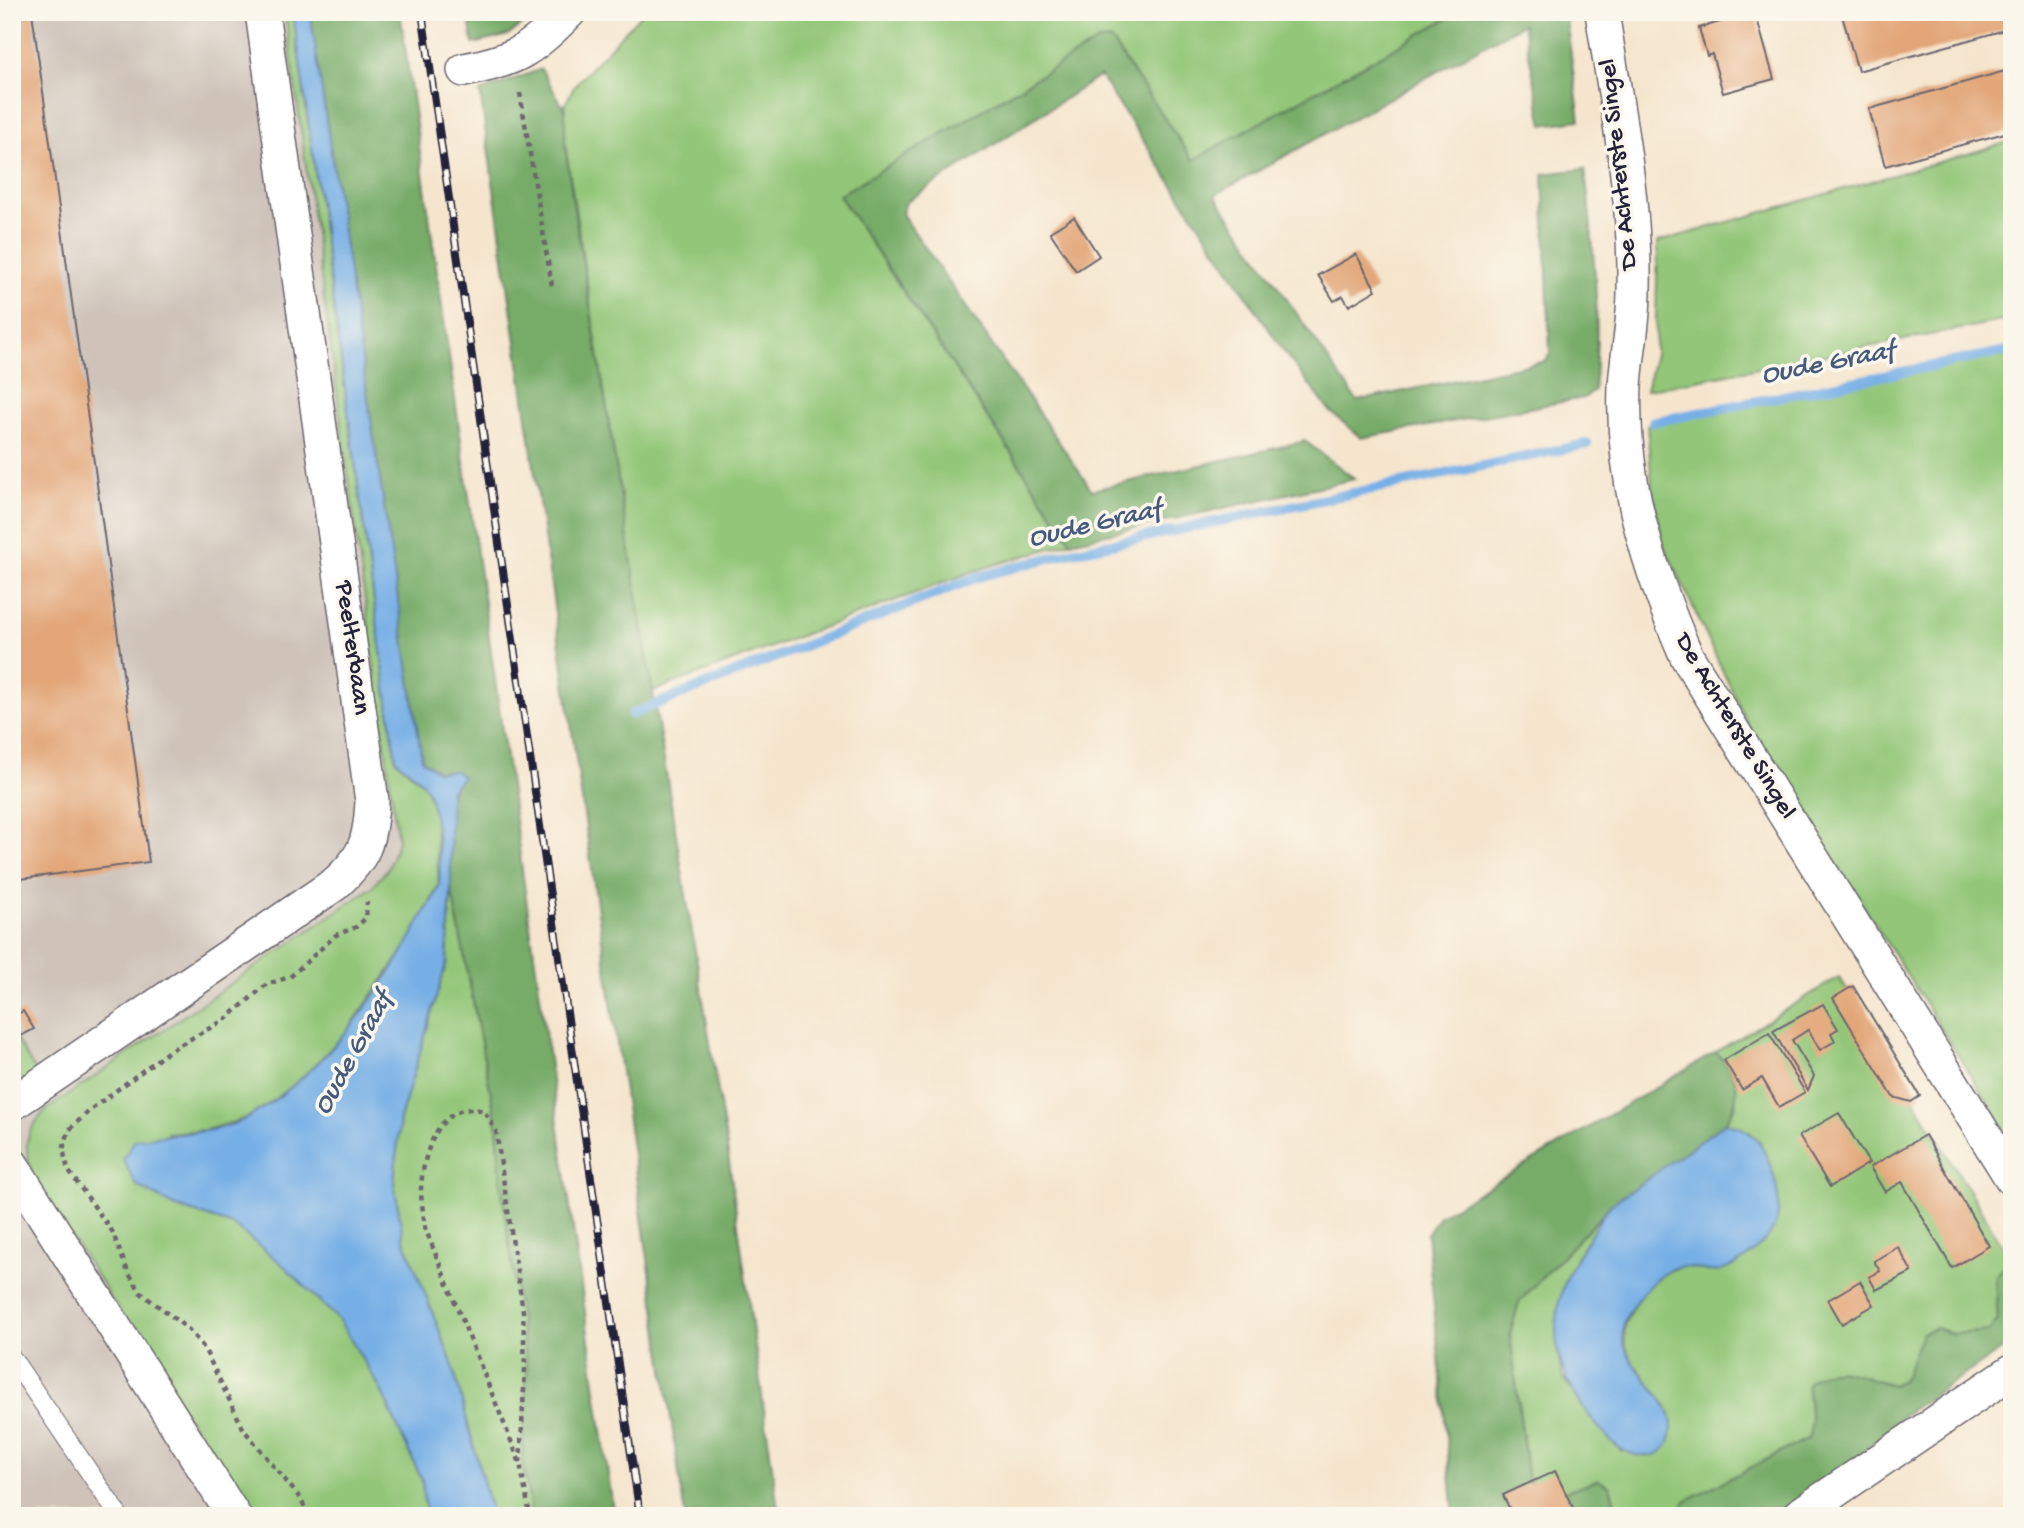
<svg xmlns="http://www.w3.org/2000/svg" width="2024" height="1528" font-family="'Gochi Hand',sans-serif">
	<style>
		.industrial { fill: #cec2b9 }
		.green { fill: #93c678; stroke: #5a745a; stroke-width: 2 }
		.forest { fill: #76ab68; stroke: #4c6652; stroke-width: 2 }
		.water { fill: #76afe6; stroke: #4c6890; stroke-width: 2 }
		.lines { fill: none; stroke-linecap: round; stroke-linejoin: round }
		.stream { stroke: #76afe6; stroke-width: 10 }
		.building { fill: #e2a678 }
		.lane-casing { stroke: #6c666e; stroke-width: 20 }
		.street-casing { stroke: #6c666e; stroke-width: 36 }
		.path { stroke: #6c666e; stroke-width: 4.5; stroke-dasharray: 5 5; stroke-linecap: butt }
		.lane { stroke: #fff; stroke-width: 18 }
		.street { stroke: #fff; stroke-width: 33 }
		.rail-casing { stroke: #22223b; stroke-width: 8 }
		.rail { stroke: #fbf7ec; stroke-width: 5; stroke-dasharray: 16; stroke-linecap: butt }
		.labels { text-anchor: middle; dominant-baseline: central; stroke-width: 7; stroke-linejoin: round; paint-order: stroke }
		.street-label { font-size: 26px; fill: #22223b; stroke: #fbf7ec }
		.water-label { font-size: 28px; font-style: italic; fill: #445a7f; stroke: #fbf7ec }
	</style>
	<rect width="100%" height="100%" fill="#fbf7ec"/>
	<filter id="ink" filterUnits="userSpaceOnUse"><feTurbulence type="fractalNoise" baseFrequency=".0143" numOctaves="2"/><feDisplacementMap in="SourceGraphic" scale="14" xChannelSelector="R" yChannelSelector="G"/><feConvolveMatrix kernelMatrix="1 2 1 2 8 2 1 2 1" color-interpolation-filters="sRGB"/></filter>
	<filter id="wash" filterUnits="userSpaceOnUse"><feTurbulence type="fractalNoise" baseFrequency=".00686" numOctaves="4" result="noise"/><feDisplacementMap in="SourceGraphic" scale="28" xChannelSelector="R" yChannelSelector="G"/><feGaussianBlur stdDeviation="1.57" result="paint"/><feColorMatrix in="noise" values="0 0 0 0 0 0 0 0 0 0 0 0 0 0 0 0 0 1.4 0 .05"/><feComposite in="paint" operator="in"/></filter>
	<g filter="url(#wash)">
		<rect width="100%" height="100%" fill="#f5e5cd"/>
		<path class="industrial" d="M12,12H286L400,842L253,1516H12Z"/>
		<path class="green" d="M285,12H293L396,760L424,785L434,806L439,885L408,944L345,1034L291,1089L247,1118L206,1130L167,1133L174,1206L233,1224L282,1264L339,1320L380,1388L422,1480L424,1502L428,1516H252L34,1179C23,1147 23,1134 46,1110L371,888L388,869L398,841Z
			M643,12H1459L1193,160L1111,40L839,195L1071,542L974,571L651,692L565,144V104L575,85Z
			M2012,141V319L1646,390L1655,354L1658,242Z
			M2012,354V1140L1747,723L1663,543L1652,485L1647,425Z
			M451,887L497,1125L501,1184L527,1370L522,1461L532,1516H492L452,1363L403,1237L394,1183L400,1119L447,961Z
			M1839,977L2010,1258L1995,1278L1998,1320L1989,1332L1953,1334L1936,1328L1923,1333L1904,1379L1893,1385L1840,1370L1807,1384L1811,1420L1809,1438L1686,1501L1675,1516H1610L1615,1503L1610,1487L1598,1480L1547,1497L1528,1481L1510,1335L1513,1316L1519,1302L1610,1206L1576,1258L1557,1347L1562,1375L1577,1398L1621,1451L1654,1390C1643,1376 1629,1362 1625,1343C1619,1312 1656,1267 1688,1266C1695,1266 1703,1269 1710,1271L1761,1143L1748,1131L1725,1123L1736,1105L1732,1069L1716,1052Z
			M12,1033L38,1075L12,1084Z"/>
		<path class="forest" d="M310,12H400L614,1516H532L522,1461L527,1370L501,1184L497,1125L451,887L449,805L456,771H437L422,760Z
			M468,12H537L509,35L473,44Z
			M1459,12H1565L1580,120L1543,125L1523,24L1215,195L1357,401L1546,361L1550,353L1543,174L1585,169C1593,242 1601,317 1594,390L1584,398L1361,438L1330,411L1286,355L1100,76L906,202L902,214L1092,490L1305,441L1355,479L1071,542L839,195L1098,41L1111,40L1193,160Z
			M541,69L565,110V144L574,208L727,1147L779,1516H685L480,92Z
			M1716,1052C1740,1077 1743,1093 1725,1123L1610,1206L1519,1302L1510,1335L1528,1481L1535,1482L1547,1497L1598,1480L1610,1487L1615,1503L1611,1515L1454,1516L1427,1234L1439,1216Z
			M2010,1258L2012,1343L1902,1416L1861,1456L1803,1500L1766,1516H1675L1685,1501L1809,1438L1811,1420L1807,1383C1836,1358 1858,1377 1893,1385L1904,1379L1922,1333L1936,1328L1953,1334L1989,1331L1998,1320L1995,1278Z"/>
		<path class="water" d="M293,12H310L422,760L437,771H456L463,777L450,791L451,887L447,961L400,1119L394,1183L403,1237L452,1363L492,1516H428L424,1502L422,1480L380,1388L339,1320L282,1264L233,1225L174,1206L136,1185L123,1159L135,1140C170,1132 219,1135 249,1117C324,1072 382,994 422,917C427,908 437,895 439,884C442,865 435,801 424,785C417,776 405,768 396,760Z
			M1725,1123C1743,1126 1758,1136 1765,1153C1774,1171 1782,1200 1777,1220C1771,1240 1740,1267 1719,1271C1701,1274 1686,1260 1668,1271C1652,1280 1633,1302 1626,1318C1608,1360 1671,1390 1672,1426C1672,1465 1632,1462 1611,1441C1550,1378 1537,1317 1586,1242C1593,1231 1600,1217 1609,1207C1618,1197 1633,1190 1643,1182C1671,1162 1698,1143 1725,1123Z"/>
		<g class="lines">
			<path class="stream" d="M1653,422L2012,350
				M632,714L978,577L1068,553L1587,444"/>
		</g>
		<g id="blocks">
			<path class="building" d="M12,12H32L149,862L12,880Z
				M1755,12L1774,79L1723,93L1712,54L1707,56L1699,28Z
				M1841,12H2012V28L1858,71Z
				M2012,69V131L1885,166L1869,109Z
				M1074,217L1099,256L1076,271L1050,232Z
				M1356,254L1376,290L1349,306L1343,296L1334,301L1318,275Z
				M1853,986L1920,1096L1911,1102L1893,1097L1833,998Z
				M1823,1004L1838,1029L1831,1033L1835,1041L1820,1050L1808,1030L1792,1040L1814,1076L1808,1090L1773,1031Z
				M23,1011L34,1029L21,1036L12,1018Z
				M1769,1033L1805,1092L1779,1107L1762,1078L1742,1090L1724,1060Z
				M1839,1113L1869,1163L1830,1187L1799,1136Z
				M1925,1135L1989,1246L1952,1268L1902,1182L1885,1192L1870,1167Z
				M1898,1247L1912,1272L1876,1290L1869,1277L1880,1271L1874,1261Z
				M1860,1281L1874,1305L1842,1324L1828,1300Z
				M1555,1471L1576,1514L1513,1516L1503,1495Z"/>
		</g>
	</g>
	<g filter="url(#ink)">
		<use href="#blocks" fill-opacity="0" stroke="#6c666e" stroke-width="2"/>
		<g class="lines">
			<g class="lane-casing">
				<path id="lane" d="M12,1358L119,1516"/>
			</g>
			<g class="street-casing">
				<path id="street" d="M1602,12C1616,104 1636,198 1634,291C1634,323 1627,354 1625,386C1621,482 1649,570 1687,657L2012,1179
					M464,70C517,60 531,50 569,12
					M12,1104L335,884C365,857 370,842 372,801L262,12
					M12,1165L234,1516
					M1798,1516L2012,1371"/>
			</g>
			<path class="path" d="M520,93L552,286
				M520,1463L525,1369L523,1311L496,1131L484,1111C440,1098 422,1154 421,1190C421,1202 424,1216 425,1228L520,1463L530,1516
				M309,1516L300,1498L244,1430L204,1348L188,1329L141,1293L128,1272L112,1231L68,1170L63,1149L69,1130L89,1111L169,1051L226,1019L267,984L290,977L336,935L356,927L366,918L367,902"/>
			<use href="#lane" class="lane"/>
			<use href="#street" class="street"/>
			<g class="rail-casing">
				<path id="rail" d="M422,12L640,1516"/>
			</g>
			<use href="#rail" class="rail"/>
		</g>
	</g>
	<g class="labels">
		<g class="street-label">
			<text transform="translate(1620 164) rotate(-96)">De Achterste Singel</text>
			<text transform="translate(351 648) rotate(82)">Peelterbaan</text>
			<text transform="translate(1734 727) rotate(59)">De Achterste Singel</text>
		</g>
		<g class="water-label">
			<text transform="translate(1828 364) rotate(-11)">Oude Graaf</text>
			<text transform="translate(1095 525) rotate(-13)">Oude Graaf</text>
			<text transform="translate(354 1054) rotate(-61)">Oude Graaf</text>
		</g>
	</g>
	<rect width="2024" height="1528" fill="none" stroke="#fbf7ec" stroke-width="42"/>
</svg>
